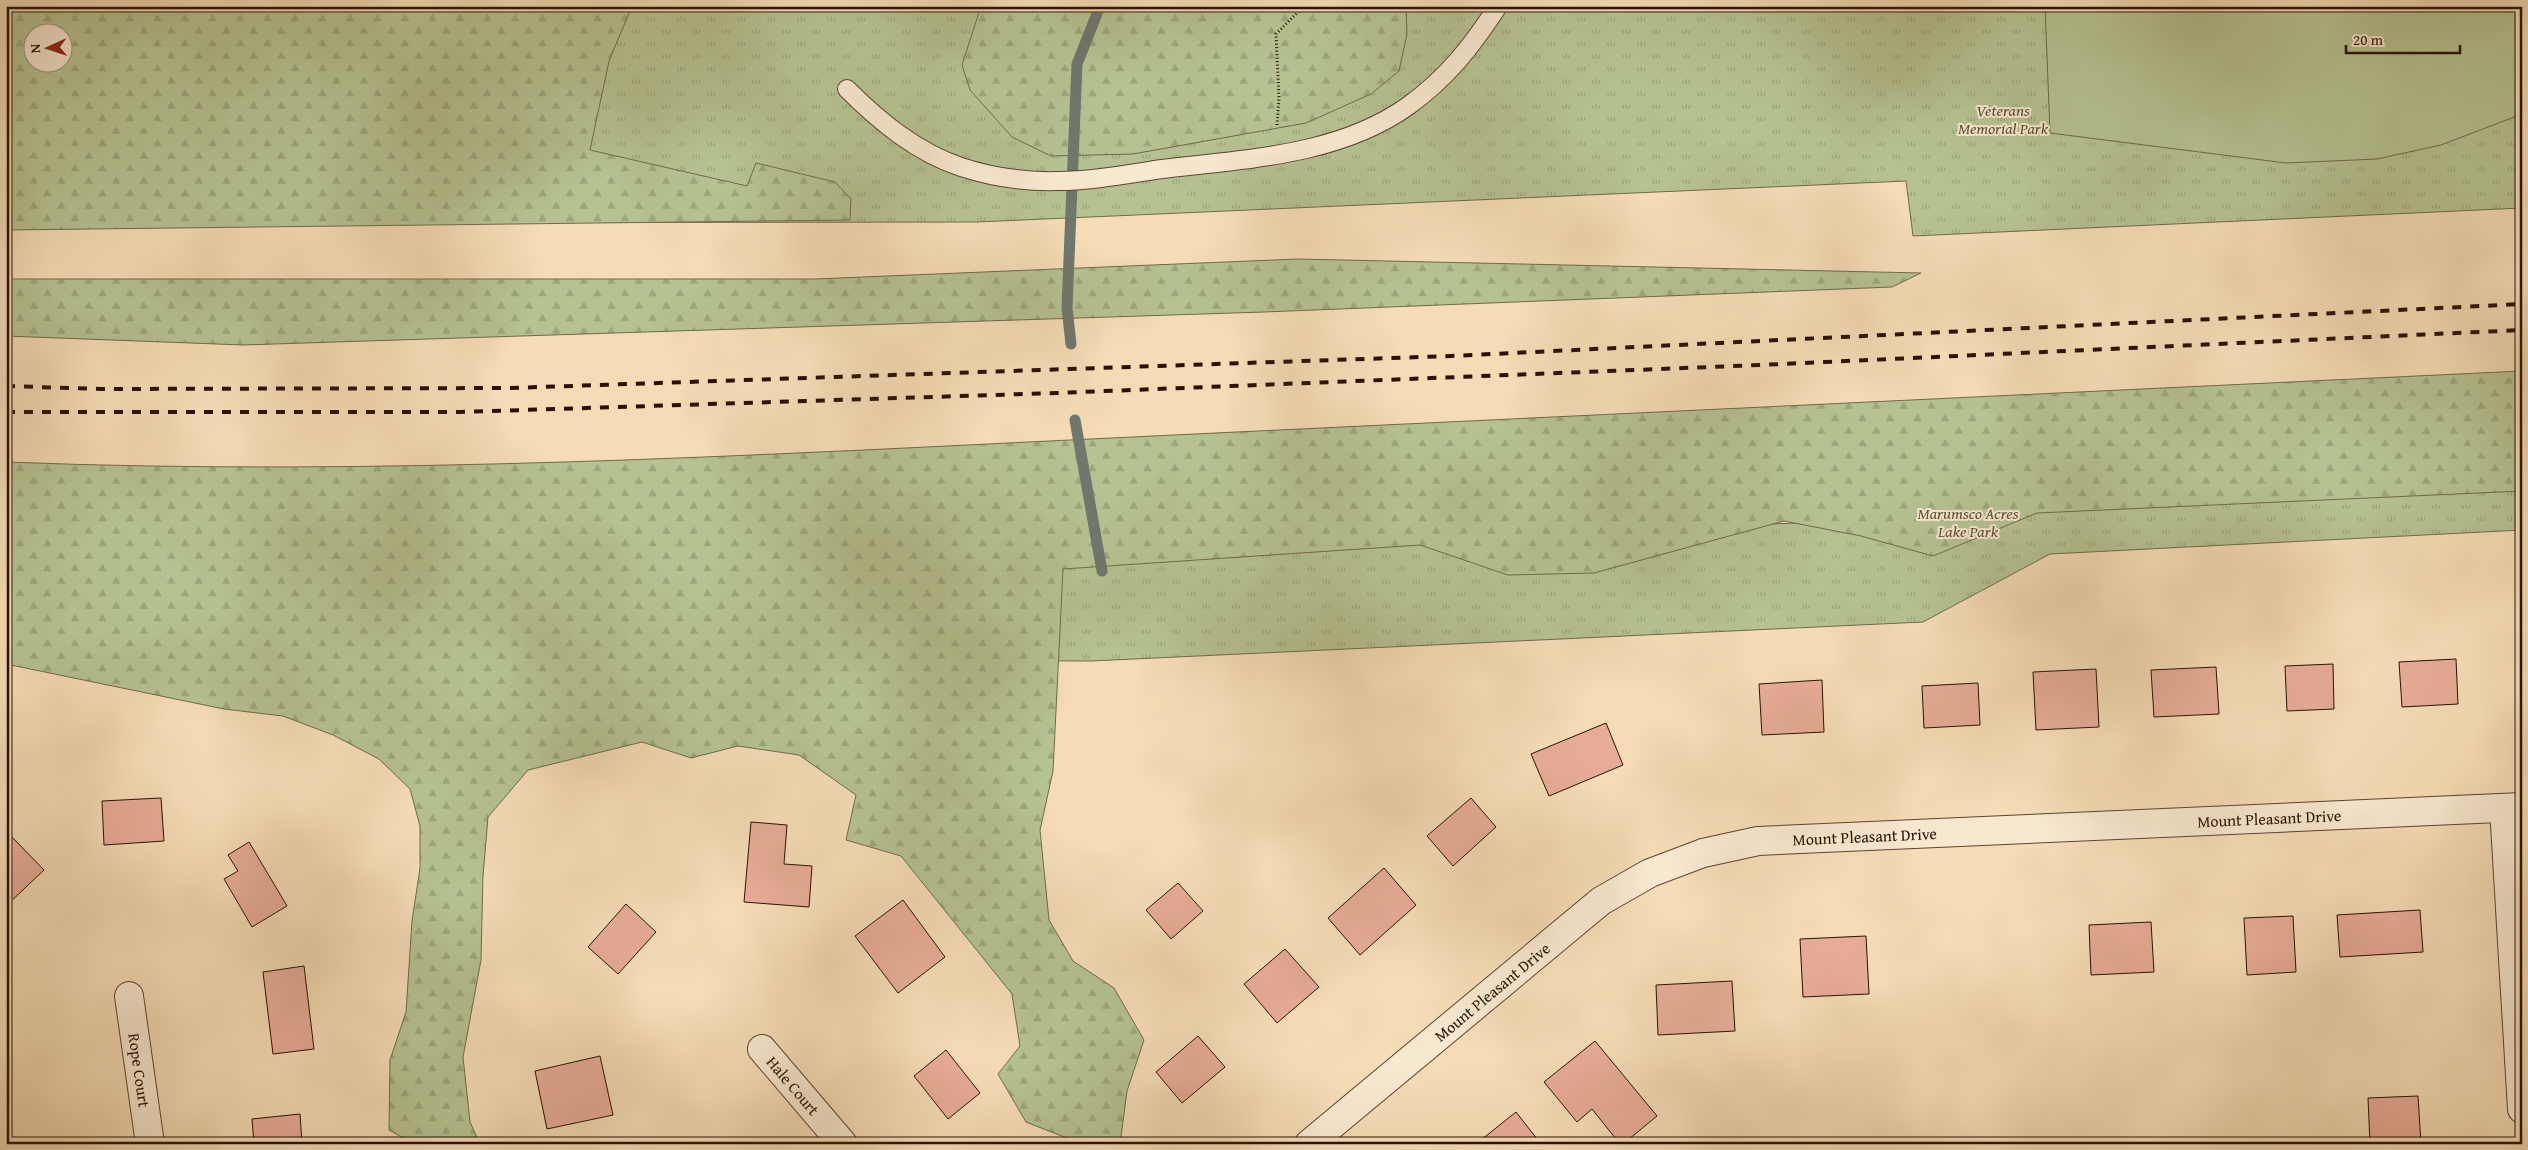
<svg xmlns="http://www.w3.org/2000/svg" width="2528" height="1150" font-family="'Gentium Book Plus',serif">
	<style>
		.grass { fill: url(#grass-tufts); stroke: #706a4a; fill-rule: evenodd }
		.forest { fill: url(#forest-firs); stroke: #706a4a; fill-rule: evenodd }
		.garden { fill: #b6c292; stroke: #706a4a }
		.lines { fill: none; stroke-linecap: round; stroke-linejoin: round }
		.stream { stroke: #6f776e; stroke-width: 11 }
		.building { fill: #e7ac97; stroke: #291203 }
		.lane-casing { stroke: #5c4430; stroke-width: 20 }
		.street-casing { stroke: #5c4430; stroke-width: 30 }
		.path { stroke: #291203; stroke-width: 3; stroke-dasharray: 1 2.5; stroke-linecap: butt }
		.lane { stroke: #f8e8d0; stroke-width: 18 }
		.street { stroke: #f8e8d0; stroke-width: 28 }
		.rail { stroke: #291203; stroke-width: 4; stroke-dasharray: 9 9; stroke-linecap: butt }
		.labels { text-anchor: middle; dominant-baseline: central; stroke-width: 4; stroke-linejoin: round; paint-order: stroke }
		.park-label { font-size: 16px; font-style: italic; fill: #5a5035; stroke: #f8e8d0 }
		.street-label { font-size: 16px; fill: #291203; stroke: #f8e8d0 }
	</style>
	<defs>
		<pattern id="grass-tufts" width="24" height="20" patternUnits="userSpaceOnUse" patternTransform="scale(1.25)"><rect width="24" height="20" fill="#b6c292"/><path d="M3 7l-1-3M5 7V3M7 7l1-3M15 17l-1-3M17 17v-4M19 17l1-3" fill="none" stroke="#9ca67c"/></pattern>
		<pattern id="forest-firs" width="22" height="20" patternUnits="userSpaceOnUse" patternTransform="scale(1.25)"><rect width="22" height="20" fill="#b6c292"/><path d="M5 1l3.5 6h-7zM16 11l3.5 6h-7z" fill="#9ca67c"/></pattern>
	</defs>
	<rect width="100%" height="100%" fill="#f5dcb6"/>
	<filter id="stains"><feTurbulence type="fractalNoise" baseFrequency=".004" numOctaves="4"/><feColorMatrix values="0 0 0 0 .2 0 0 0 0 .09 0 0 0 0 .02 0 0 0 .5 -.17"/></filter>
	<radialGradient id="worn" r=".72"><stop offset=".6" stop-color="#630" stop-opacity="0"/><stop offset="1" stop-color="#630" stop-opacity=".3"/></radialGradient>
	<path class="grass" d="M6,6H2522V208L1913,236L1906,181L977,222L191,223L6,217ZM32,32H62V62H32Z
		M2522,426V530L2050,554L1923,622L1091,661L6,656L1073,551L1901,519Z"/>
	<path class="forest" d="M6,6H632L609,61L590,150L747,186L756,163L835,182L851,199L850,220L6,230ZM32,32H62V62H32Z
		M981,6H1406L1407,34L1399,71L1371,94L1306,123L1133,154L1051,156L1012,137L970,90L962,65Z
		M1298,259L1921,273L1892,287L1264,312L243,345L6,336V279H815Z
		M2522,371V491L2037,513L1933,556L1861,536L1784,521L1594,573L1508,575L1420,545L1063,569L1053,771L1040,830L1049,920L1073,961L1114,988L1144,1040L1127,1091L1120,1144H1082L1026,1122L998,1074L1020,1046L1012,994L901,856L846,840L856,795L799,755L738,746L691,758L642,742L528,770L488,817L483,876L481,960L463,1057L470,1122L480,1144H414L389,1130L390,1060L406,1012L412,921L420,868V826L410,789L379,759L333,735L283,716L224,709L6,664V462C381,477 757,455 1132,437C1595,415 2058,393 2522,371Z"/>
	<path class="garden" d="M2045,6H2522V114L2441,145L2377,159L2286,163L2050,133Z"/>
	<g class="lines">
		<path class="stream" d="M1071,344L1067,308L1077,64L1100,6
			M1075,420L1102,571"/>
	</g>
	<path class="building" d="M2518,652H2522V702H2520Z
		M2456,659L2458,704L2402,707L2399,662Z
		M2333,664L2334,709L2287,711L2285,666Z
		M2216,667L2219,714L2154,717L2151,670Z
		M2096,669L2099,727L2036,730L2033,672Z
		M1822,680L1824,732L1762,735L1759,684Z
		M1978,683L1980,725L1924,728L1922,686Z
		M1606,723L1623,765L1549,796L1531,754Z
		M161,798L164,841L104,845L102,801Z
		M1471,798L1496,827L1453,866L1427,836Z
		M751,822L787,825L784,864L812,866L809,907L744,902Z
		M12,837L44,870L6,906V842Z
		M249,842L287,906L252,927L224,879L238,871L228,855Z
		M1384,868L1416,905L1360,955L1328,918Z
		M1178,883L1203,911L1171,939L1146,910Z
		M903,900L945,957L898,993L855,936Z
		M626,904L656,932L618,974L588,947Z
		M2420,910L2423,952L2340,957L2337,915Z
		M2293,916L2296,972L2247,975L2244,918Z
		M2151,922L2154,972L2091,975L2089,925Z
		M1866,936L1869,994L1803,997L1800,939Z
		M1285,949L1319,987L1277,1023L1244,984Z
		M304,966L314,1049L273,1054L263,972Z
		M1732,981L1735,1031L1658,1035L1656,985Z
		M1198,1036L1225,1067L1182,1103L1156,1072Z
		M1595,1041L1657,1116L1623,1144H1620L1592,1109L1577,1122L1544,1082Z
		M946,1050L980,1093L948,1119L914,1076Z
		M600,1056L613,1115L547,1129L535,1071Z
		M2418,1096L2421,1144H2370L2368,1098Z
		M1516,1112L1541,1144H1476Z
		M300,1114L302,1144H254L252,1119Z"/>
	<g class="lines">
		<g class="lane-casing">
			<path id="lane" d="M847,89C879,121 916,152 961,167C992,177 1025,182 1057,181C1092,181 1128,174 1162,169C1244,159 1338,156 1408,106C1447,78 1472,46 1498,6"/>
		</g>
		<g class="street-casing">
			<g id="street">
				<path d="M2504,808L2522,1109"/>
				<path id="s1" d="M129,996L150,1144"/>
				<path id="s2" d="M762,1049L843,1144"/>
				<path id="s3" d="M1309,1144L1601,901L1650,873L1703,853L1758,841L2522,807"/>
			</g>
		</g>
		<path class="path" d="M1277,125L1279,98L1276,34L1304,6"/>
		<use href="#lane" class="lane"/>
		<use href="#street" class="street"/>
		<path class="rail" d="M6,386L101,389L511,388L1451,356L2522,304
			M6,412H461L1056,393L1760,365L2522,330"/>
	</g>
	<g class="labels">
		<g class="park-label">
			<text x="2003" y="110">Veterans<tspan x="2003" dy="18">Memorial Park</tspan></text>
			<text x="1968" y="513">Marumsco Acres<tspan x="1968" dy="18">Lake Park</tspan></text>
		</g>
		<g class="street-label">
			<text stroke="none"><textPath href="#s3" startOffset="1061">Mount Pleasant Drive</textPath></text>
			<text stroke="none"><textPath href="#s3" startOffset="656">Mount Pleasant Drive</textPath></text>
			<text stroke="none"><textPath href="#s3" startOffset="238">Mount Pleasant Drive</textPath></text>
			<text stroke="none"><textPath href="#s1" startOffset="75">Rope Court</textPath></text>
			<text stroke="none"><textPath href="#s2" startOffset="48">Hale Court</textPath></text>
		</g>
	</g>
	<rect width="2528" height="1150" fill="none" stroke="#f5dcb6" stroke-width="25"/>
	<rect x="8" y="8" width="2513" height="1135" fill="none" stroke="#291203" stroke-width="2.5"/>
	<rect x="12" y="12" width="2503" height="1125" fill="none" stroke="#291203"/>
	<g transform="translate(48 48) rotate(267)"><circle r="24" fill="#f8e8d0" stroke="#a5927e"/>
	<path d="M0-4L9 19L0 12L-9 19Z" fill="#8f2418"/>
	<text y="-8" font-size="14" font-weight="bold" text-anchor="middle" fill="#291203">N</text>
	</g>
	<path d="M2346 45v8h114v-8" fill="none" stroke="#291203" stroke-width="2.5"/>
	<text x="2353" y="45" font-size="15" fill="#291203" stroke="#f8e8d0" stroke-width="4" paint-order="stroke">20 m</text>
	<rect width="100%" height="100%" filter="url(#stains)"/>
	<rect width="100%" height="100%" fill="url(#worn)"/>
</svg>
